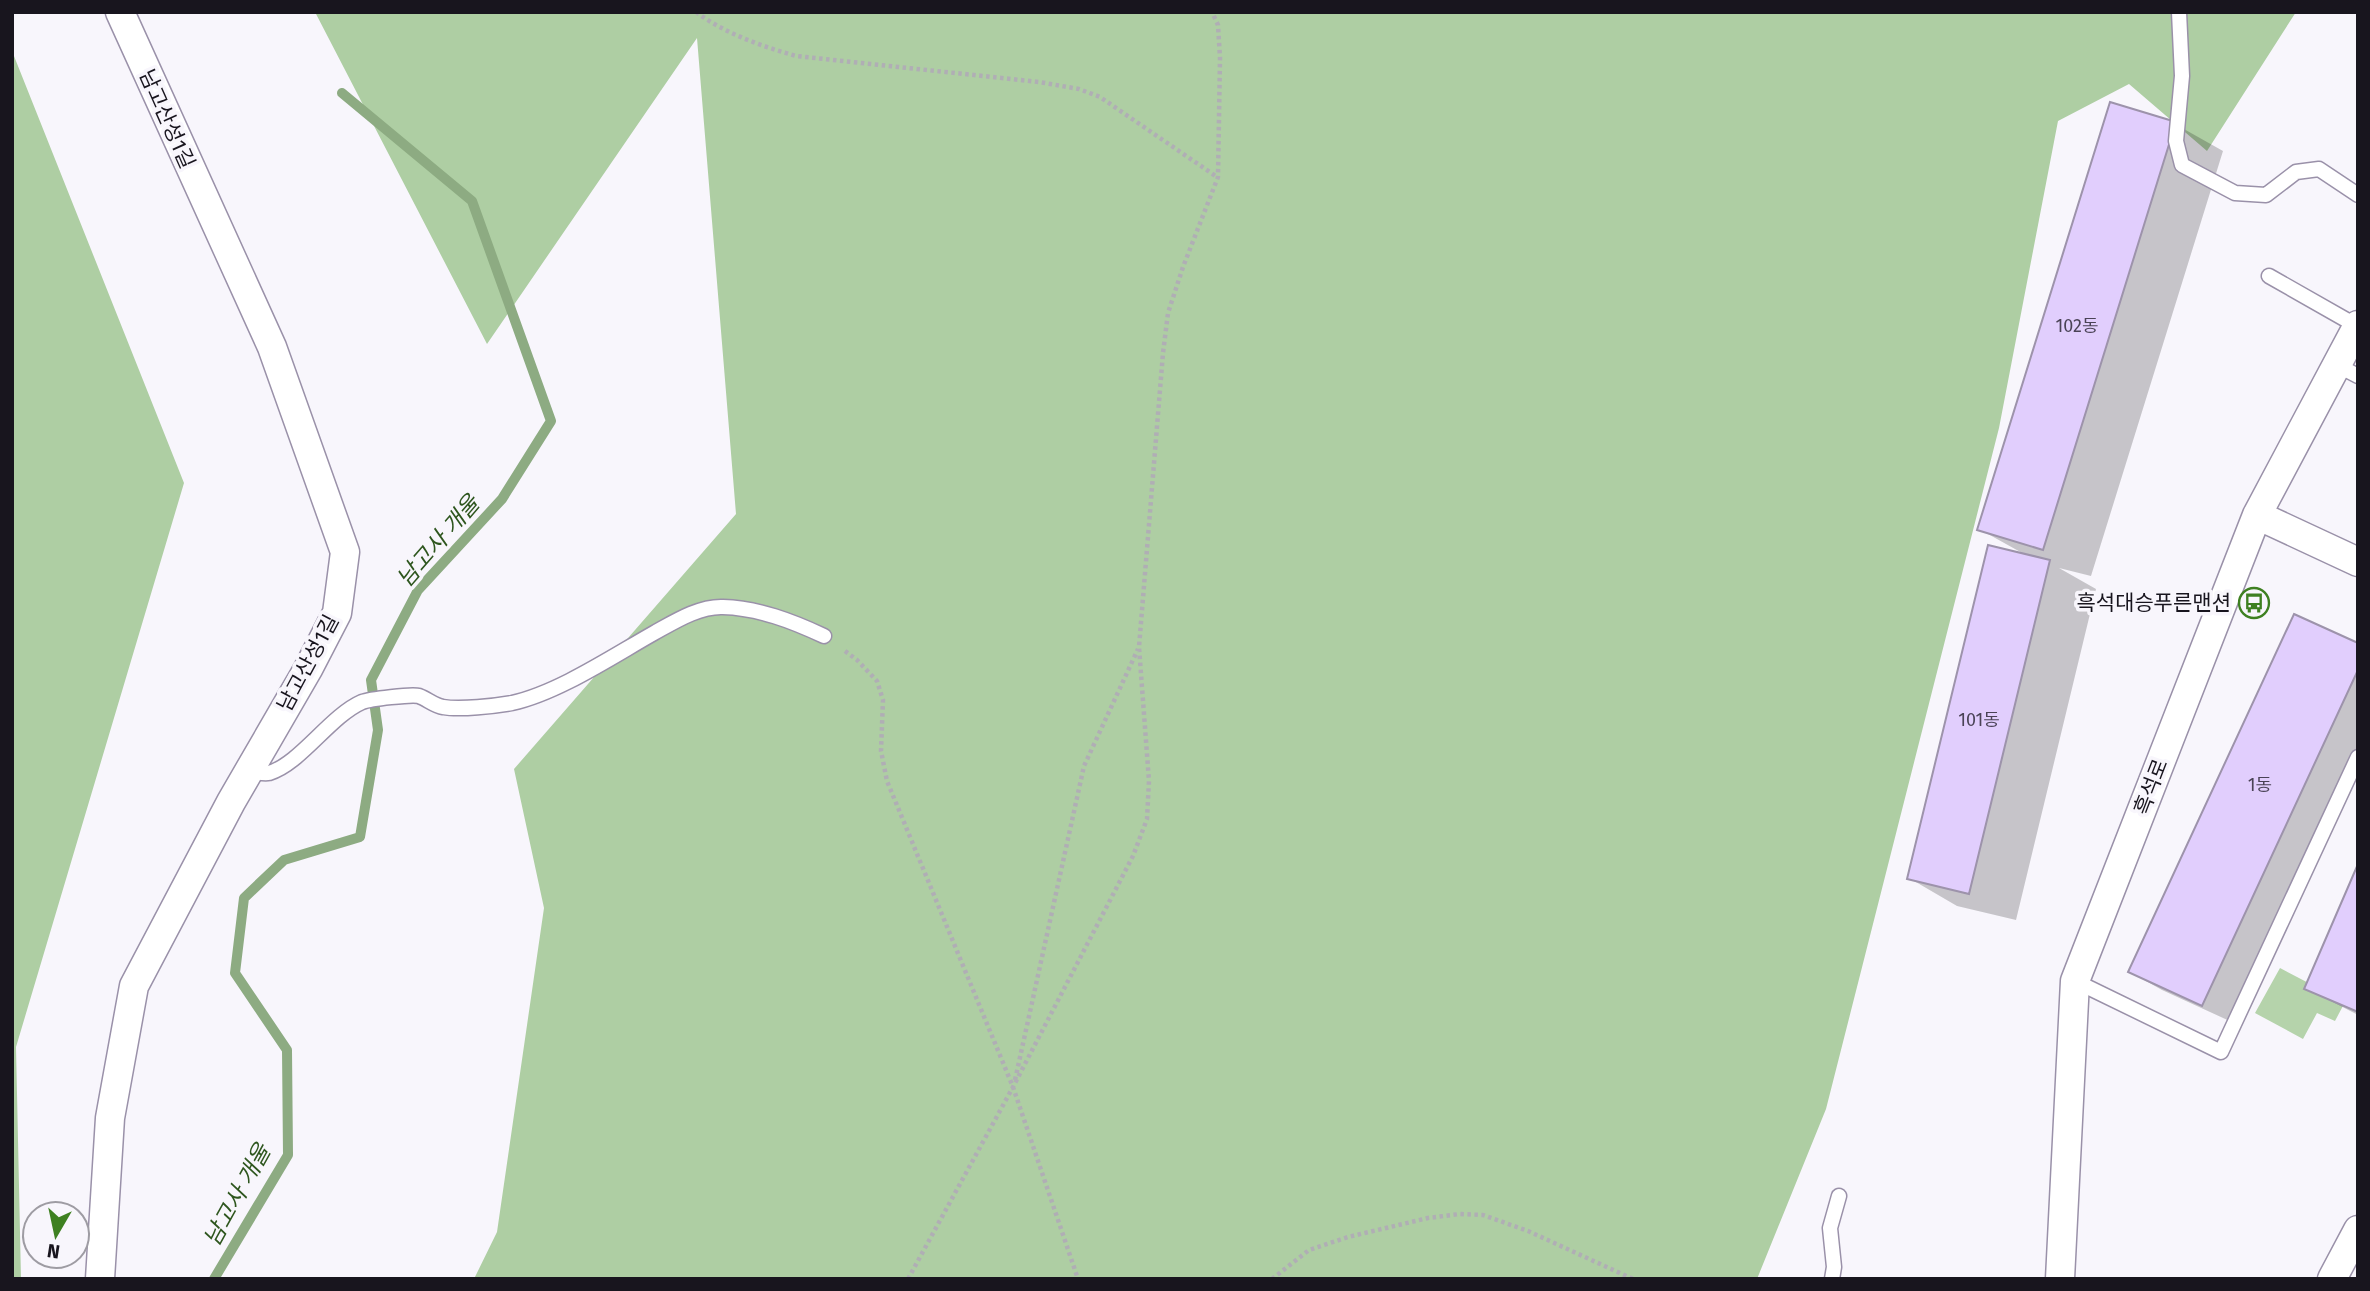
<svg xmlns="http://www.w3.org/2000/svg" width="2370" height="1291" font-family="'Fira Sans','Noto Sans KR',sans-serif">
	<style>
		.green { fill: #b5d3ab }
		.forest { fill: #aecea3 }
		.shadow { fill: #0003 }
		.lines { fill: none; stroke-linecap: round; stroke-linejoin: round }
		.stream { stroke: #8dab82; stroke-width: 10 }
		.building { fill: #e1cefd; stroke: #9d93ab; stroke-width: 2 }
		.service-casing { stroke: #9a91a9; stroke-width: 17 }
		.minor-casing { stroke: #9a91a9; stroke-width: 31 }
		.path { stroke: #b0aeb5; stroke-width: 4.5; stroke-dasharray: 3.5 3.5; stroke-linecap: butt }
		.service { stroke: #fff; stroke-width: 14 }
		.minor { stroke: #fff; stroke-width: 28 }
		.labels { text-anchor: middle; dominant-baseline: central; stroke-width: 7; stroke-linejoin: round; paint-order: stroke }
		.number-label { font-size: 18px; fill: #4a4356 }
		.street-label { font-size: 21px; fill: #18151e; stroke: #f8f6fc }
		.poi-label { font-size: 21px; fill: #18151e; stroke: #f8f6fc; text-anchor: end }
		.water-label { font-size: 23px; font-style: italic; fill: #2e561e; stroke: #f8f6fc }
	</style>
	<rect width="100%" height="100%" fill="#f8f6fc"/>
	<path class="green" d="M2280,968L2345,1002L2335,1021L2317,1013L2303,1039L2255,1013Z"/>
	<path class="forest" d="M315,12H2296L2207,151L2129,84L2058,121L1999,428L1826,1109L1757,1279H474L497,1232L544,908L514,769L736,514L697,38L487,344Z
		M12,51L184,483L16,1047L21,1279H12Z"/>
	<path class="shadow" d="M2175,124L2223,151L2091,576L2059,568L2096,589L2016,920L1957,906L1909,878L2024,554L1979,529Z
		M2358,645V756L2234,1023L2162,990L2130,972Z
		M2358,869V1015L2306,988Z"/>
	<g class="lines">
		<path class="stream" d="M214,1279L288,1155L287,1050L235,973L244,898L284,860L360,837L378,730L371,680L418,590L502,499L551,421L472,201L342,93"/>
	</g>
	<path class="building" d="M2110,102L2176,122L2043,550L1977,530Z
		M1988,545L2050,560L1969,894L1907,879Z
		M2294,614L2358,643V670L2202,1006L2128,972Z
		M2358,864V1012L2304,989Z"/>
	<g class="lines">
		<g class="service-casing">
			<path id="service" d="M2179,12L2182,76L2176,141L2182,165L2235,193L2266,195L2296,172L2319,169L2358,195
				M2269,276L2357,326
				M2337,365L2358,376
				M249,772C255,772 264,774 269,773C300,764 330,716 362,702C370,699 412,694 419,696C427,699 435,706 443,707C460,710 495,706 512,703C558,693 613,656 654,633C674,622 699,606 723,607C758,608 792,621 824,636
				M2075,981L2221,1052L2358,757
				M1832,1279L1834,1267L1830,1228L1839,1196"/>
		</g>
		<g class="minor-casing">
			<path id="minor" d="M2257,515L2358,562
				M100,1279L110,1118L134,986L231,802L308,669L337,613L345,552L272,347L120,12
				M2060,1279L2075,981L2257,515L2358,325
				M2332,1279L2358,1230"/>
		</g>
		<path class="path" d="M696,12C726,34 761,46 796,56L1039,82L1079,89L1100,97L1217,177
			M845,651L857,660L877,681L883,700L881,751L887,781L1013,1087L1078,1279
			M1015,1080L1084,766L1138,649
			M908,1279L1013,1087L1133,856L1147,819L1149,781L1139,647L1163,353L1168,313L1183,267L1218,177L1220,58L1218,25L1212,12
			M1272,1279L1309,1250L1348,1237L1428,1218L1460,1214L1483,1215L1528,1231L1633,1279"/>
		<use href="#service" class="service"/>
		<use href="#minor" class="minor"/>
	</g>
	<defs>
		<g id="bus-ring" transform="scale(1.575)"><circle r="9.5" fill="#f8f6fc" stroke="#3e8021" stroke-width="1.5"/><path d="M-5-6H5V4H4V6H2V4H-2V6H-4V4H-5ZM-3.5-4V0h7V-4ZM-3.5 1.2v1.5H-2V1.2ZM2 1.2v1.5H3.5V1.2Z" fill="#3e8021"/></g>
	</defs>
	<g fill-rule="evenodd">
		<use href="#bus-ring" x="2254" y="603"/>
	</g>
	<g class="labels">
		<g class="number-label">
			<text x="2077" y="326">102동</text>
			<text x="1979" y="720">101동</text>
			<text x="2260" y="785">1동</text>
		</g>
		<g class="street-label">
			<text transform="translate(167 119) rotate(66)">남고산성1길</text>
			<text transform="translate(308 663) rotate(-62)">남고산성1길</text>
			<text transform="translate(2151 787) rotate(-69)">흑석로</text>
		</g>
		<g class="poi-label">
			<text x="2231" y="603">흑석대승푸른맨션</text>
		</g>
		<g class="water-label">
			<text transform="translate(438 541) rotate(-49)">남고사 개울</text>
			<text transform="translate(237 1195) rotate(-61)">남고사 개울</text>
		</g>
	</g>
	<rect width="2370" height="1291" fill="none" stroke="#18151e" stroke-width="28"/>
	<g transform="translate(56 1235) rotate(189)"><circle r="33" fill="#f8f6fc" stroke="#9e9ca3" stroke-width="2"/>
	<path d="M0-5L12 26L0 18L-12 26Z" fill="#3e8021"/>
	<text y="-10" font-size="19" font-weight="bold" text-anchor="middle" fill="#18151e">N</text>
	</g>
</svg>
